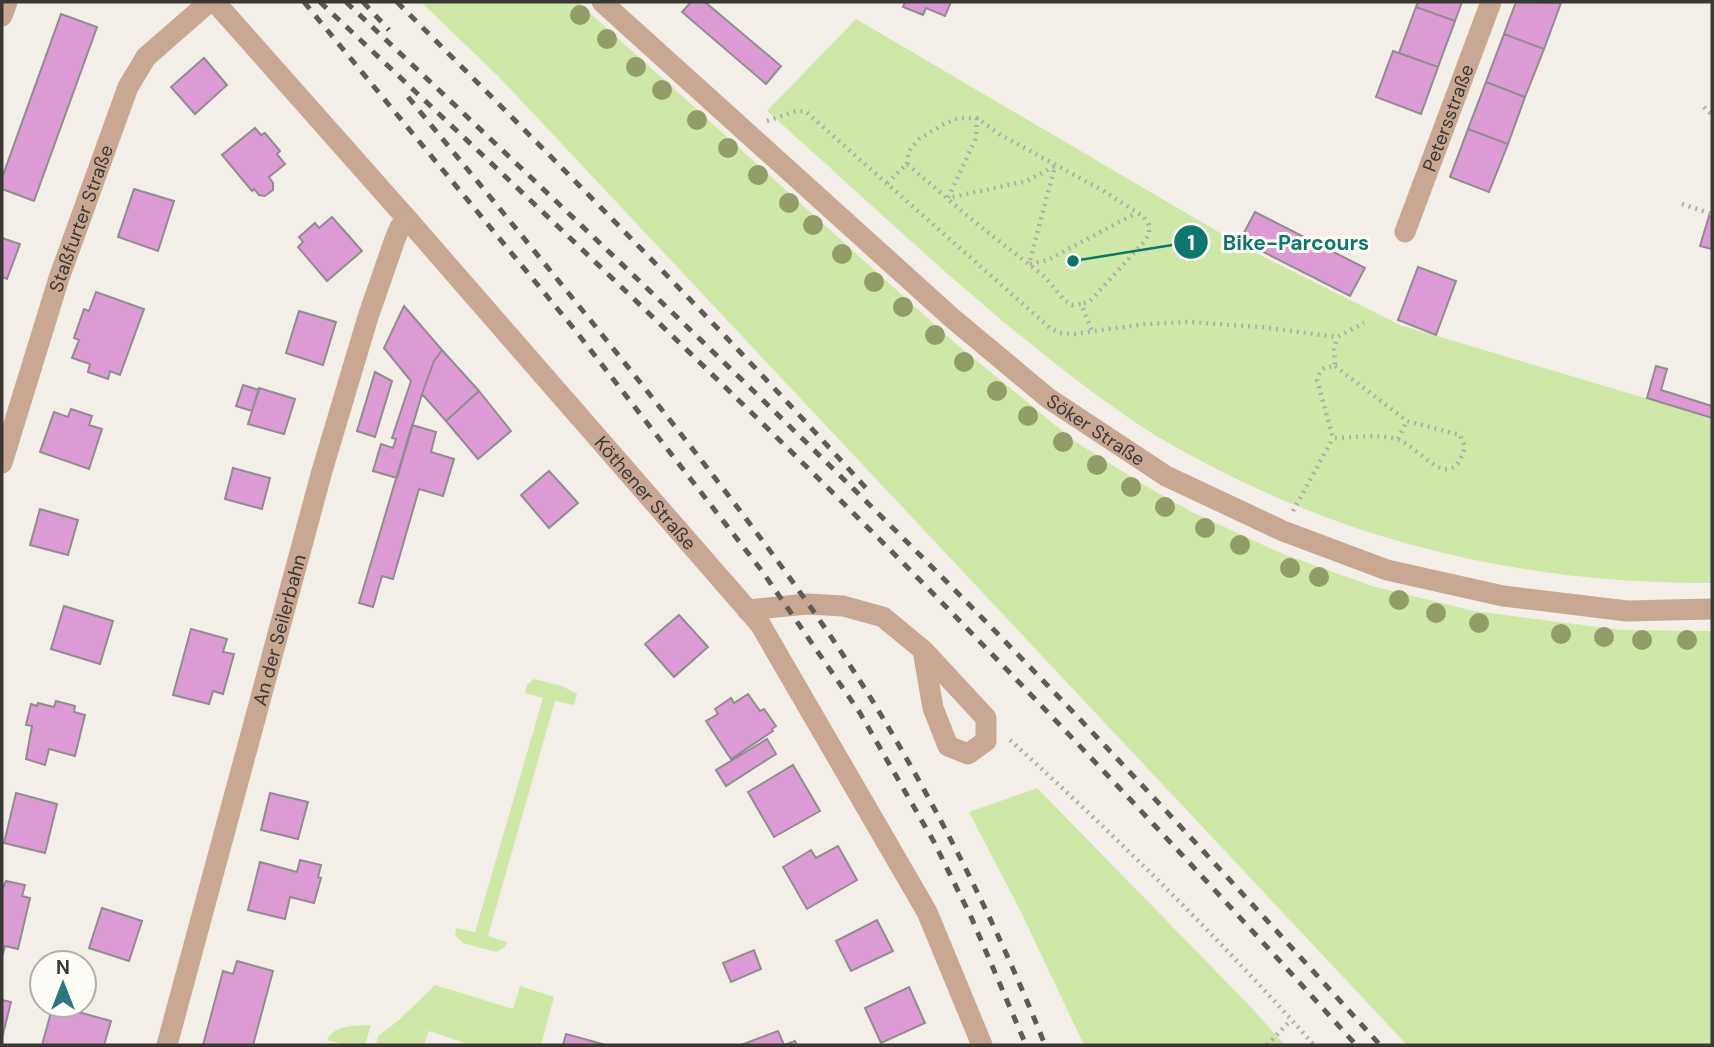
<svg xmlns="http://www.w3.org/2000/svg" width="1714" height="1047" font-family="'DM Sans',sans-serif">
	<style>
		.green { fill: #cfe8a8 }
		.building { fill: #dc9bd4; stroke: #928c91; stroke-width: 2 }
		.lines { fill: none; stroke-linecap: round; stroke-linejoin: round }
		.path { stroke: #b2aea8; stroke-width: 4.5; stroke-dasharray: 2 5; stroke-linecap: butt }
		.minor { stroke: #c9a893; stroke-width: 21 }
		.rail { stroke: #5f5c58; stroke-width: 5; stroke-dasharray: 9 9; stroke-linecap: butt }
		.tree { fill: #929d68 }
		.labels { text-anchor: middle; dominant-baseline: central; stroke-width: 6; stroke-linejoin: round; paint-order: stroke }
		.street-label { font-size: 19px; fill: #3a3835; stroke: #fefcf7 }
		.leader { fill: none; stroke: #0f766e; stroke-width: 2.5 }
		.callout-dot { fill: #0f766e; stroke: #fefcf7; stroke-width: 2.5 }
		.mark-label { font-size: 21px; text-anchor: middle; font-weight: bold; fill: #fff }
		.callout-label { font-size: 21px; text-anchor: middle; font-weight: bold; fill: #0f766e; stroke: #fefcf7; stroke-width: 6; stroke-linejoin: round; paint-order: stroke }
	</style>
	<rect width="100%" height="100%" fill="#f3eee7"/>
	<path class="green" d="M421,2H578L955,343L1076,442L1139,482L1192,512L1283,554L1372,586L1474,611L1621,630L1712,631V1045H1407L499,77Z
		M856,19L1244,247L1400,325L1712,418V583C1550,584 1392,553 1245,483C1204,463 1163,442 1126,416C998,327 884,215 767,111Z
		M534,679L562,686L577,694L574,705L555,701L488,936L507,942L505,947L496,952L463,943L455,935L456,928L475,932L543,698L525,693L527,685Z
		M1037,788L1248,1004L1285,1045H1084L1020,910L969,812Z
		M435,985L513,1009L520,986L554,997L541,1045H471L429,1031L424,1045H376L378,1036L399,1020Z
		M371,1025L365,1045H345L327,1040C335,1024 355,1026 371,1025Z"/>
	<path class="building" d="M691,2H705L781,66L766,84L682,12Z
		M905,2H951L945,16L926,8L923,15L903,7Z
		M1418,2H1462L1455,21L1416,7Z
		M1516,2L1561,3L1544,49L1504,34Z
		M1416,7L1455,21L1438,67L1399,53Z
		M61,14L97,27L34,201L2,189V178Z
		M1504,34L1544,49L1525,97L1486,82Z
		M1393,51L1438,67L1421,114L1376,97Z
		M204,58L227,85L195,114L171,87Z
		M1486,82L1525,97L1508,144L1468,129Z
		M255,128L261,135L265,133L280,151L277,154L285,164L269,177L273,183V190L265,196L259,195L254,189L252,191L222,155Z
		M1468,129L1508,144L1489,192L1450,177Z
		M134,189L174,201L158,251L118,237Z
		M1255,212L1365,268L1350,296L1240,240Z
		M1709,216L1712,217V249L1700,246Z
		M332,217L362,251L327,281L298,247L303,242L299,237L315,223L319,228Z
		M2,238L20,244L7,279L2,277Z
		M1418,267L1456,281L1436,335L1398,320Z
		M96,292L144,309L120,375L110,371L108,379L88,372L90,364L72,358L79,340L74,338L84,309L89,311Z
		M404,306L442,350L434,361L422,394L397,478L373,471L381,444L393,448L396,439L392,438L411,381L384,348Z
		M299,311L336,322L323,365L286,353Z
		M442,350L479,391L446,421L422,394L434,361Z
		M1656,366L1667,369L1661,390L1712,406V418L1647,398Z
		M375,372L392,381L375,437L357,431Z
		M243,385L259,390L252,411L236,406Z
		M259,388L295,399L284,434L248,424Z
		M479,391L511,431L478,459L446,421Z
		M71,409L92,416L89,425L102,429L89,469L40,452L54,412L68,417Z
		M412,425L436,432L431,452L454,459L443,496L419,489L393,579L382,576L373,607L359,603Z
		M233,468L270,478L262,509L225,499Z
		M549,471L578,503L549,528L521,495Z
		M40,509L78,520L68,555L30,545Z
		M64,606L113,621L100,664L51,649Z
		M679,615L708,647L674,677L645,644Z
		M191,629L227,639L223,652L234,654L223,694L213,691L209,704L173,695Z
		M748,694L760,711L764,709L776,726L772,729L773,731L731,759L706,721L718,714L715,709L731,698L734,703Z
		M56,701L75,706L74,712L85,715L75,756L49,749L45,765L26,759L32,726L26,725L31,704L37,706L38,703L54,707Z
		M767,739L776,754L726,786L716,770Z
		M793,765L820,811L774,837L748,792Z
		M16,793L57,804L45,853L4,843Z
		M270,793L308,802L298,839L261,830Z
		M838,846L857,880L807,909L783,867L811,850L816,858Z
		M300,860L321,865L318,877L321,878L314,903L290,897L285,919L248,910L260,862L297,872Z
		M6,881L25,885L22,896L30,898L18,949L5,946L2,957V890Z
		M102,908L142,921L129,961L89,948Z
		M877,920L893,951L851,971L836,941Z
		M754,950L761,969L731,982L723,963Z
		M237,961L273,971L253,1045H203L223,971L233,974Z
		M909,987L925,1023L881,1043L865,1008Z
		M2,1000L11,1002L2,1038Z
		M53,1005L111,1021L104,1045H42Z
		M778,1031L784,1045L795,1041L797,1045H741Z
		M566,1034L606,1045H563Z"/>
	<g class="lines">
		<path class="path" d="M1704,107L1712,115
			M977,118L976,138L948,198L1027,181L1055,166L1029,264L1048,260L1136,213
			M767,121L794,112L805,111L1050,328L1060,333L1074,334L1145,324L1189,322L1261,327L1337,337L1364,323
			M907,164L909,151L919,139L944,124L958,118H977L999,134L1102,190L1144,217L1149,225V234L1144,242L1090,301L1081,304
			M887,183L907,164L976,223L1045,277L1064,300L1072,305L1081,304L1092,331
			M1682,204L1712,214
			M1335,366L1407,421L1460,435L1465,447C1451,497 1421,448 1399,440C1380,433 1352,438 1333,438L1317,380C1320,369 1324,367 1335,366L1334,350L1337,337
			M1398,439L1407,421
			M1293,511L1333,438
			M1010,740C1115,835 1220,939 1314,1045
			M1267,1045L1291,1020"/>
		<g class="minor">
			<path id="s1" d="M215,2L409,221L760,624L927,912L982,1045"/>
			<path id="s2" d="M602,2L952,318L1048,398L1166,476L1283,531L1387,570L1503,596L1627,611L1712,609"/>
			<path d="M2,16L7,2"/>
			<path id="s3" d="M1405,232L1491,2"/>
			<path id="s4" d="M2,463L59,278L128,87L146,57L209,2"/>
			<path d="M747,610L807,604L843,606L883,617L923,650L986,718V741L968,754L948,746L933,708L923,650"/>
			<path id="s5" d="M167,1045L322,471L368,317L395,239L400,227L409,221"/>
		</g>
		<path class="rail" d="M304,2L575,330L762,571L860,713L934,842L972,919L1026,1045
			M320,2C519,189 719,377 911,571C1063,726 1211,884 1356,1045
			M346,2C539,185 732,367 920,555C1079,714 1230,879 1380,1045
			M363,2L389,30
			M397,2C556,161 715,321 866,488
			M408,97C501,210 594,323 684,438C751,524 818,612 875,705C941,814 998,927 1045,1045"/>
	</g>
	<g class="tree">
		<circle cx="580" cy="15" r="10"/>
		<circle cx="607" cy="39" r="10"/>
		<circle cx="636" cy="67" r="10"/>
		<circle cx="662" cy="90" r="10"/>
		<circle cx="697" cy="120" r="10"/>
		<circle cx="728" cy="148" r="10"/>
		<circle cx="758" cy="175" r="10"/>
		<circle cx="789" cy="203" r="10"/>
		<circle cx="813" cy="225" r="10"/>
		<circle cx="842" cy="254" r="10"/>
		<circle cx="874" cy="282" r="10"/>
		<circle cx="903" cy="307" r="10"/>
		<circle cx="935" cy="335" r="10"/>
		<circle cx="964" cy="362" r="10"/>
		<circle cx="997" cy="391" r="10"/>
		<circle cx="1028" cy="416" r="10"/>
		<circle cx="1063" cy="442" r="10"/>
		<circle cx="1097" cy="465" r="10"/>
		<circle cx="1131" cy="487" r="10"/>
		<circle cx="1165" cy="507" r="10"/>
		<circle cx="1205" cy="528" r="10"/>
		<circle cx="1240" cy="545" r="10"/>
		<circle cx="1290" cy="568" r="10"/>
		<circle cx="1319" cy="577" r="10"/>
		<circle cx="1399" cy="600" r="10"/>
		<circle cx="1436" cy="613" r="10"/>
		<circle cx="1479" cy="623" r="10"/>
		<circle cx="1561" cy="634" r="10"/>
		<circle cx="1604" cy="637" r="10"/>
		<circle cx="1642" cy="640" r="10"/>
		<circle cx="1687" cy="640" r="10"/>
	</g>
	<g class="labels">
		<g class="street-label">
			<text stroke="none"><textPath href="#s3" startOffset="122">Petersstraße</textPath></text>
			<text stroke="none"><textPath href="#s4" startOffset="257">Staßfurter Straße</textPath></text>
			<text stroke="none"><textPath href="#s2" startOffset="654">Söker Straße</textPath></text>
			<text stroke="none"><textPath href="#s1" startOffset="653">Köthener Straße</textPath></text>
			<text stroke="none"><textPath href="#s5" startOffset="430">An der Seilerbahn</textPath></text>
		</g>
	</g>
	<path class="leader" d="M1073 261L1191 242"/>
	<g class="callout-dot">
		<circle cx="1073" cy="261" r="7"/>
		<circle cx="1191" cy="242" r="18"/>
	</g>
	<g class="mark-label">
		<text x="1191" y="250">1</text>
	</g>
	<g class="callout-label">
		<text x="1296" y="250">Bike-Parcours</text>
	</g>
	<rect width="1714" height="1047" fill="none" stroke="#3a3835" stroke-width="7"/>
	<g transform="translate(63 984)"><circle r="33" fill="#fefcf7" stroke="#b0aea9" stroke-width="2"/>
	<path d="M0-5L12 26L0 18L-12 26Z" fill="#2f7780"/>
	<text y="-10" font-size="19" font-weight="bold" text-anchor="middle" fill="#3a3835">N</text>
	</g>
</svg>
